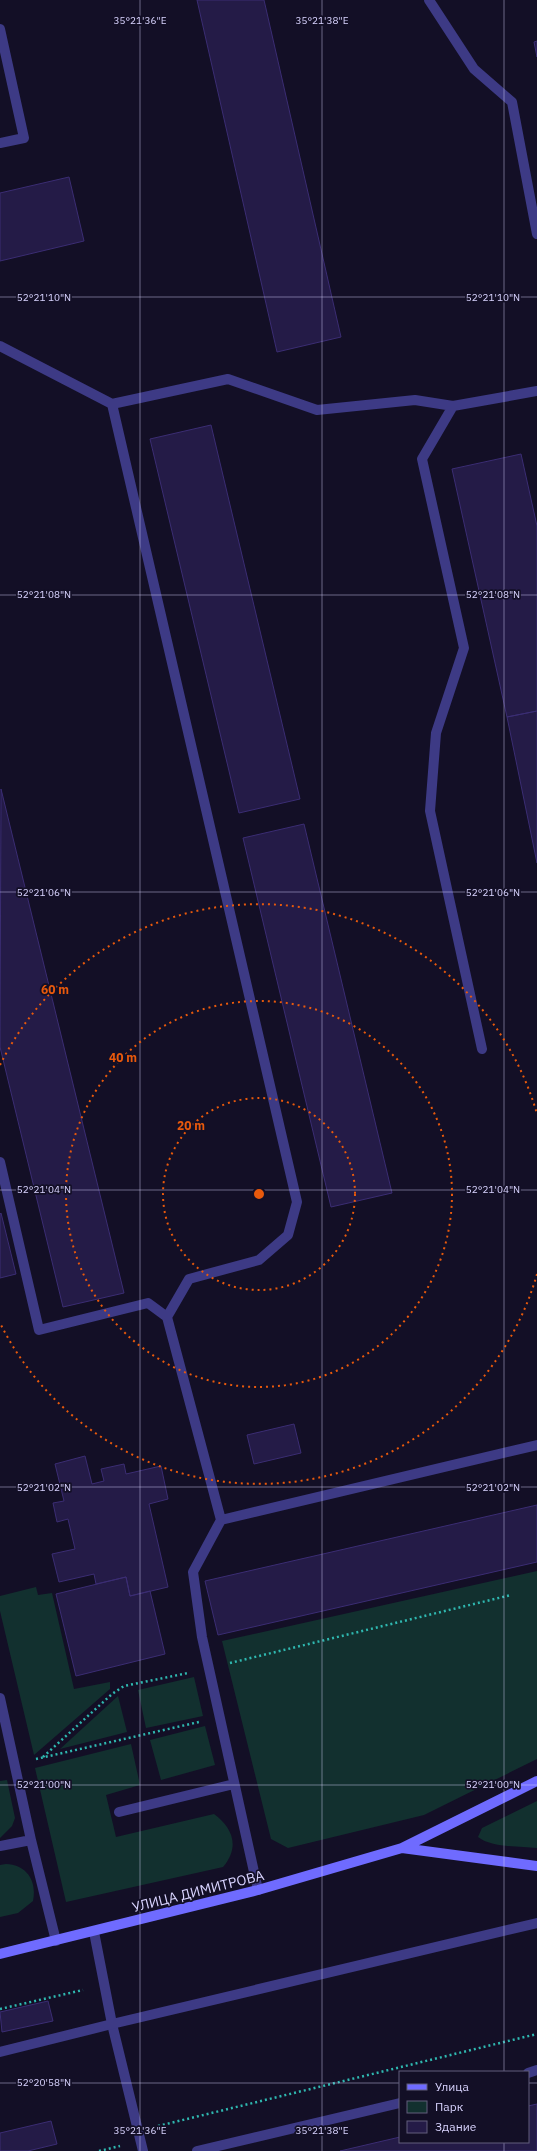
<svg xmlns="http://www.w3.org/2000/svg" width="537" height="2151" font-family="'IBM Plex Sans',sans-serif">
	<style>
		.green { fill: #12302f }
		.building { fill: #241b47; stroke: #3b2d73 }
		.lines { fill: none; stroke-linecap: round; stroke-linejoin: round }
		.path { stroke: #2fb8b0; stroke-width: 2.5; stroke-dasharray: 2 3; stroke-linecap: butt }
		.lane { stroke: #3d3a85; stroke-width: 10 }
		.street { stroke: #3d3a85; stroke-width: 10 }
		.secondary { stroke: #6f6bff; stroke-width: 10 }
		.ticks { fill: none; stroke: #d9d4ff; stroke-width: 1; stroke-opacity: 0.45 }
		.ring { fill: none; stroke: #e8590c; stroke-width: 2; stroke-dasharray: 2 4 }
		.labels { text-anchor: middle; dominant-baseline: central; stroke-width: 3.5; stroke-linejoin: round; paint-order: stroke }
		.street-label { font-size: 14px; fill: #d9d4ff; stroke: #130f26 }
		.ticks-label { font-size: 10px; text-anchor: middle; fill: #d9d4ff; stroke: #130f26; stroke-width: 3.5; stroke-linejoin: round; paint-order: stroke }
		.centre { fill: #e8590c; stroke: #130f26; stroke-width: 2 }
		.ring-label { font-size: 12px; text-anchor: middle; font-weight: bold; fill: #e8590c; stroke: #130f26; stroke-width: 3.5; stroke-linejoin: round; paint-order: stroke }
	</style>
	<rect width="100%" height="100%" fill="#130f26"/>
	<path class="green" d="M537,1571V1759L424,1815L288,1848L271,1839L222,1641Z
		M36,1587L38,1595L52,1593L74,1689L110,1682V1689L34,1755L0,1611V1596Z
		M194,1677L203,1716L146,1728L138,1690Z
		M118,1696L127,1732L60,1749Z
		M205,1726L215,1765L161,1780L150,1740Z
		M131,1744L140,1785L106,1795L116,1837L214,1814C233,1828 240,1847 223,1867L66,1902L35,1768Z
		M7,1780L15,1818L12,1826L0,1838V1781Z
		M537,1801V1848C520,1846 492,1848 478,1837L482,1828Z
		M6,1864C27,1865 37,1881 33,1901L18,1913L0,1917V1865Z"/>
	<path class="building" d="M197,0H264L341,337L277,352Z
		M537,41V57L534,42Z
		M69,177L84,241L0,261V193Z
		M211,425L300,799L239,813L150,439Z
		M521,454L537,526V711L507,717L452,469Z
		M537,711V863L507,717Z
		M1,789L124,1293L63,1307L0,1047Z
		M304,824L392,1193L331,1207L243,838Z
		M1,1213L16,1274L0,1278V1214Z
		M294,1424L301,1453L254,1464L247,1435Z
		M85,1456L92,1484L104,1481L101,1469L124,1464L126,1474L161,1466L168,1499L149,1504L168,1587L130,1596L126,1577L96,1584L94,1574L59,1582L52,1554L75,1549L68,1519L57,1522L53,1503L64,1501L55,1464Z
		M537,1505V1562L218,1635L205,1581Z
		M126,1577L130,1596L150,1591L165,1654L76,1676L56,1594Z
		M48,2001L53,2021L2,2032L0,2012Z
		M537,2104V2151H340L400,2137V2142H528V2106Z
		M51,2121L57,2144L28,2151H0V2133Z"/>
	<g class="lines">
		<path class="path" d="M230,1663L511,1595
			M43,1757L112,1694L124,1686L188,1673
			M36,1759L199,1722
			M0,2009L83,1990
			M158,2126L537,2034
			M99,2151L120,2146"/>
		<path class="lane" d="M429,0L474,69L512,102L537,234
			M0,29L24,138L0,143
			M0,346L112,404L228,379L317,410L415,400L453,406L537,391
			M112,404L297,1202L288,1235L259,1260L189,1279L167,1317
			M453,406L422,459L464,648L436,733L430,811L482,1049
			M0,1162L39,1330L148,1303L167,1317L221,1520
			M119,1812L234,1784
			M258,1890L202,1637L193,1572L221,1520L537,1445
			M112,2024L143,2151
			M528,2073L537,2070
			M197,2151L400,2103"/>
		<path class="street" d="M0,1698L31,1840
			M0,1846L31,1840L56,1941
			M112,2024L537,1923
			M0,2052L112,2024L94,1932"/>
		<path class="secondary" d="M402,1848L537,1866
			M0,1954L258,1890L402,1848L537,1781"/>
	</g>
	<path class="ticks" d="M140,0V2151M322,0V2151M504,0V2072M0,297H537M0,595H537M0,892H537M0,1190H537M0,1487H537M0,1785H537M0,2083H400M528,2083H537M504,2142V2151"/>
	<g class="ring">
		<circle cx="259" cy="1194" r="96"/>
		<circle cx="259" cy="1194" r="193"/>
		<path d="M537 1274A289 289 0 0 1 0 1323M0 1065A289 289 0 0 1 537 1114"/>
	</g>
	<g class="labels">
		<g class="street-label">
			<text transform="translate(198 1891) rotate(-14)">УЛИЦА ДИМИТРОВА</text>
		</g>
	</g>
	<g class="ticks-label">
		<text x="140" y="24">35°21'36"E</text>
		<text x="322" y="24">35°21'38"E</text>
		<text x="44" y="301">52°21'10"N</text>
		<text x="493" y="301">52°21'10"N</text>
		<text x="44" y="598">52°21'08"N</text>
		<text x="493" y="598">52°21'08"N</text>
		<text x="44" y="896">52°21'06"N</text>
		<text x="493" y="896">52°21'06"N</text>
		<text x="44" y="1193">52°21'04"N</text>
		<text x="493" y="1193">52°21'04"N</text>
		<text x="44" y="1491">52°21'02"N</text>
		<text x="493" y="1491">52°21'02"N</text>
		<text x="44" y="1788">52°21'00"N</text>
		<text x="493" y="1788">52°21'00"N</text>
		<text x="44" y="2086">52°20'58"N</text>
		<text x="140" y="2134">35°21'36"E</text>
		<text x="322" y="2134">35°21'38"E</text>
	</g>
	<circle cx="259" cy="1194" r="6" class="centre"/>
	<g class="ring-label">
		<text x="55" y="994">60 m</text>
		<text x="123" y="1062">40 m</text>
		<text x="191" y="1130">20 m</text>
	</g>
	<rect x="399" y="2071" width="130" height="72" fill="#130f26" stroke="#625e7d"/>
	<rect x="407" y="2084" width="20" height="6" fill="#6f6bff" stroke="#625e7d"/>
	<text x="435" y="2091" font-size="12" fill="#d9d4ff">Улица</text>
	<rect x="407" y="2101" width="20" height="12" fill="#12302f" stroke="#625e7d"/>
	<text x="435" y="2111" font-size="12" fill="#d9d4ff">Парк</text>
	<rect x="407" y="2121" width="20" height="12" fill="#241b47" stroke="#625e7d"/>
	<text x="435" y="2131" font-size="12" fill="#d9d4ff">Здание</text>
</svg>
